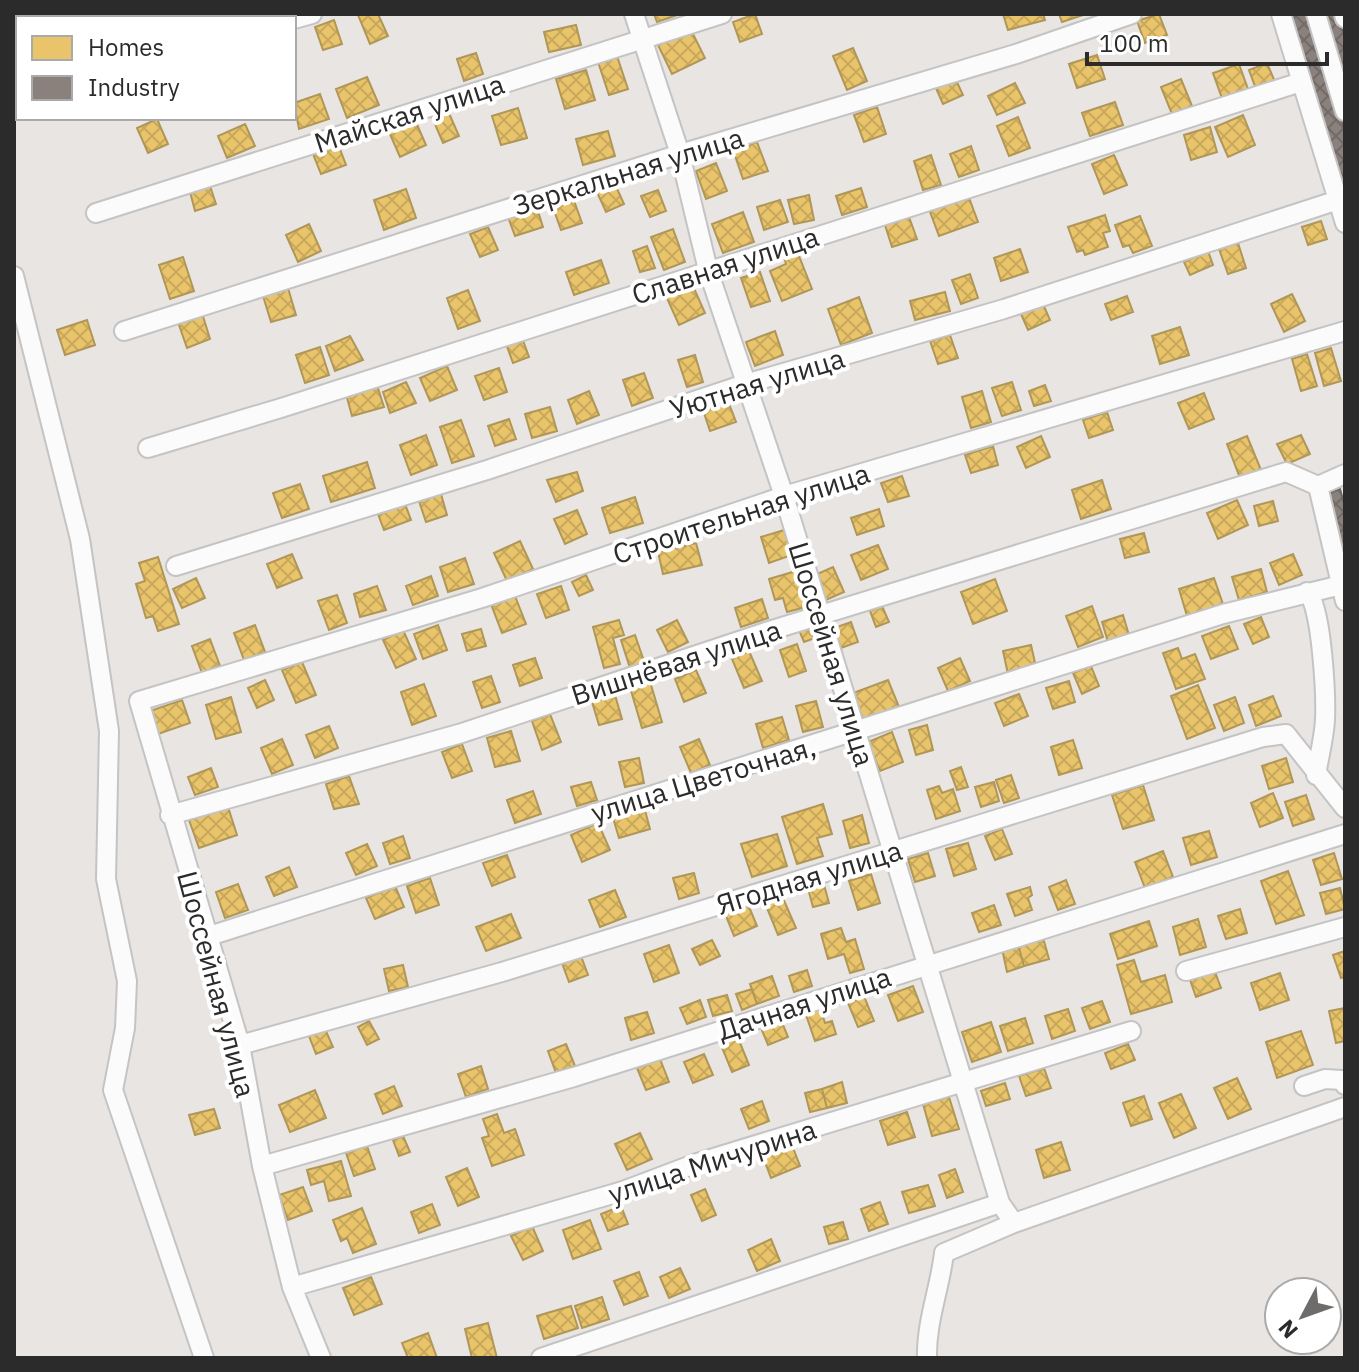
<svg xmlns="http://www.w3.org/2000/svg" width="1359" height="1372" font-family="'IBM Plex Sans',sans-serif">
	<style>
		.homes { fill: url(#homes-cross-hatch); stroke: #b09657; stroke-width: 2 }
		.industry { fill: url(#industry-cross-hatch); stroke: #6e6764; stroke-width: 2 }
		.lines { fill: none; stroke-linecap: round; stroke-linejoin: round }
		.minor-casing { stroke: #c4c4c4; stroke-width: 22 }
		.minor { stroke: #fcfbfb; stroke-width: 18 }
		.labels { text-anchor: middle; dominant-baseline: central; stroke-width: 8; stroke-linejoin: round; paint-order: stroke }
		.street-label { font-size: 28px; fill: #2b2b2b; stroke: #fff }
	</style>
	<defs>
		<pattern id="homes-cross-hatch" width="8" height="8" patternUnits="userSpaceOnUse" patternTransform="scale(2)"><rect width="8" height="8" fill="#e9c46a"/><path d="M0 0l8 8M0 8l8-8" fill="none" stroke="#c8a95c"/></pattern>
		<pattern id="industry-cross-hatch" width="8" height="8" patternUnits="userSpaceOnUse" patternTransform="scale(2)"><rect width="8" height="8" fill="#8a817c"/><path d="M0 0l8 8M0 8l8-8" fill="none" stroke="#716a66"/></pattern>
	</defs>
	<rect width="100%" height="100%" fill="#e8e5e2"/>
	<path class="homes" d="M378,14L388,36L370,44L358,15Z
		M654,14H680L657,22Z
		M755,14L762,34L740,42L733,22Z
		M1003,14H1043L1045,20L1008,30Z
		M1059,14H1083V15L1062,22Z
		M1159,14L1167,35L1145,43L1137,21Z
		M334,20L342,44L323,50L315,27Z
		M576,25L581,45L549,52L544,32Z
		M691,30L705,58L672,74L658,45Z
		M853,48L867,81L847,90L833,56Z
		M476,53L483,74L464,81L457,59Z
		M1097,55L1105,79L1077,88L1069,64Z
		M617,56L628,89L609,95L598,62Z
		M1267,63L1275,82L1256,89L1249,70Z
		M1239,64L1249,92L1223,101L1213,73Z
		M586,70L595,100L565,109L556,79Z
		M367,77L379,105L347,118L336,89Z
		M955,78L963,95L943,104L935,86Z
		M1181,79L1192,106L1172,114L1161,87Z
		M1015,83L1025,103L997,115L988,96Z
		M320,94L329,119L299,129L294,103Z
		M1115,102L1123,125L1090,136L1082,113Z
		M877,107L886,134L864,142L854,115Z
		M518,108L527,138L501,145L492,116Z
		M448,111L459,136L443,143L432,117Z
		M1243,115L1255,145L1228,157L1215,127Z
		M1018,117L1030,148L1009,156L997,126Z
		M157,119L168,144L148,153L137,128Z
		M415,120L426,145L400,157L389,132Z
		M245,124L255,146L227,158L218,136Z
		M1210,127L1217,152L1191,160L1184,135Z
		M608,131L615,156L583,165L576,139Z
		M757,142L768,171L743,179L733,150Z
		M338,144L346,165L321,174L313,154Z
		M971,146L979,170L959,177L950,154Z
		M931,155L941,185L923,190L914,161Z
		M1114,155L1127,185L1104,194L1092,164Z
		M716,163L727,191L706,199L696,171Z
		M614,182L624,204L606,212L596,190Z
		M210,186L216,204L195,211L190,192Z
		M861,188L867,207L842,215L836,196Z
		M406,189L416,218L384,230L374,200Z
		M658,190L666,211L650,217L641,196Z
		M572,195L582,223L561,230L551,202Z
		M809,195L814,220L794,224L788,200Z
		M968,195L978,222L939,236L929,209Z
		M780,200L788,222L764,230L757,207Z
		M537,208L543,227L515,236L508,217Z
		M743,212L754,242L723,253L712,224Z
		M908,214L917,239L892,247L884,222Z
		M1105,215L1110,231L1103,233L1108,247L1085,255L1083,250L1077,252L1068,227Z
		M1140,216L1152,246L1133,253L1129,245L1123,247L1115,225Z
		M1321,221L1327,239L1308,245L1302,227Z
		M309,224L321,251L298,262L286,235Z
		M488,227L498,250L480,257L470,234Z
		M673,229L685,262L664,270L651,237Z
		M1238,243L1246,268L1228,274L1219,249Z
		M647,246L655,268L640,272L633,251Z
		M1020,249L1028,272L1001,281L994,258Z
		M797,251L812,289L782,301L770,271L786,264L784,256Z
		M1208,251L1213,265L1190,275L1184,262Z
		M183,257L194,291L170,299L159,265Z
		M601,260L609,283L574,295L566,272Z
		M760,272L770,301L751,307L741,278Z
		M970,274L978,298L961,304L952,280Z
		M692,284L705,313L679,325L666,296Z
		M288,288L296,315L271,322L263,296Z
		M468,290L480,321L458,329L447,298Z
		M945,292L950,311L915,320L910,301Z
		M1292,294L1305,321L1284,332L1271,304Z
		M1127,296L1133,312L1111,320L1105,304Z
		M859,297L872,333L841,345L828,309Z
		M1043,304L1050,320L1028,330L1021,314Z
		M202,313L210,339L187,348L178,322Z
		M87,320L95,345L65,355L57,330Z
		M1180,327L1189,355L1160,364L1152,336Z
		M775,331L783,355L755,366L746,342Z
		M521,335L529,357L513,363L505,341Z
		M950,335L958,358L938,364L930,341Z
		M350,336L363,360L335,371L326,346Z
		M320,347L329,375L305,383L296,355Z
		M1331,348L1341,381L1324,386L1315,353Z
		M1307,354L1317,386L1301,391L1292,359Z
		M695,355L703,382L687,387L678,360Z
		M447,366L457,390L430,401L420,378Z
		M499,368L507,392L484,400L475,376Z
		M644,373L653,398L632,406L623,380Z
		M406,382L416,403L390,413L383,392Z
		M1012,382L1021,410L1002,416L992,388Z
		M377,385L384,407L352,416L346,394Z
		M1045,385L1051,401L1034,406L1029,391Z
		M589,391L599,415L577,424L568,400Z
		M982,391L991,422L971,428L962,397Z
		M1204,393L1214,419L1189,429L1178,403Z
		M728,401L736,422L710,431L703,410Z
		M550,407L557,431L532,438L525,414Z
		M1107,412L1113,430L1089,438L1083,420Z
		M509,419L516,439L495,446L488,426Z
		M461,420L474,456L452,463L440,427Z
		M426,435L437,465L411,475L400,445Z
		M1301,435L1310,454L1287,464L1277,444Z
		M1041,436L1050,457L1026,468L1017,447Z
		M1247,436L1261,470L1240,478L1227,444Z
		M993,446L998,465L971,473L965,455Z
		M367,462L375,488L331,502L323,476Z
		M577,472L583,491L556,502L547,480Z
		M902,476L909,496L888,502L881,483Z
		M1102,480L1111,509L1081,519L1072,490Z
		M300,484L309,509L282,518L273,493Z
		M441,494L447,515L426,522L419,501Z
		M635,497L643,523L610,533L602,508Z
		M1237,500L1248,525L1218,539L1207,513Z
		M1273,501L1278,521L1259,526L1254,506Z
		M405,504L411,520L384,530L378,514Z
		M879,509L884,526L857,535L851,518Z
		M577,510L587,534L565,544L554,519Z
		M784,530L792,555L769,563L761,537Z
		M1144,533L1149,552L1125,558L1120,539Z
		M520,541L533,569L507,581L494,553Z
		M696,543L702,565L663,574L658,552Z
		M878,545L888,569L861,580L851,555Z
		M292,554L302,578L277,588L267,564Z
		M1293,554L1302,575L1279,585L1270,563Z
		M158,557L179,624L158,631L153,616L146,618L136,584L145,581L139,563Z
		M465,558L474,584L448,592L440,567Z
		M833,567L844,592L826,600L815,575Z
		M1261,569L1267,592L1239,600L1232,577Z
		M796,571L806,607L787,612L783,598L775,600L769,579Z
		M586,575L593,590L579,596L572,582Z
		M431,576L438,596L413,605L406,586Z
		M196,578L205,598L182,608L173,589Z
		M1214,578L1223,604L1187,616L1179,589Z
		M995,579L1007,611L973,624L961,592Z
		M377,586L386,610L360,617L354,594Z
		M561,586L569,610L546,618L537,594Z
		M337,595L347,623L329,630L318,601Z
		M515,596L526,624L502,633L491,604Z
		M762,599L768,618L741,627L735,608Z
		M882,606L889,622L876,627L870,611Z
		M1092,606L1103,637L1078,647L1066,616Z
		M1123,615L1129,635L1108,642L1102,622Z
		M1261,617L1269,637L1253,644L1244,624Z
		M619,620L624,635L613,638L620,664L604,668L593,627Z
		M677,620L688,642L668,652L657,630Z
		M851,622L858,642L841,648L834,628Z
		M255,625L265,652L244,660L234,633Z
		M438,625L447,650L423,659L414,634Z
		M814,625L818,637L804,642L799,630Z
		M1229,626L1238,649L1211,659L1202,636Z
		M481,629L486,646L467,651L462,634Z
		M403,630L416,659L396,668L383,640Z
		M635,635L645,664L630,668L621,640Z
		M210,639L220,666L202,673L192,646Z
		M797,644L806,671L789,677L780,650Z
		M1031,645L1036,667L1008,674L1003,651Z
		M1178,648L1182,659L1195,654L1205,679L1176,689L1163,653Z
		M749,651L762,681L744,688L732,659Z
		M535,658L542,678L520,686L513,665Z
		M960,658L970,681L948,691L938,668Z
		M302,662L316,695L296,703L282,670Z
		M1091,666L1099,686L1082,694L1073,673Z
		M696,670L706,693L684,702L675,679Z
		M491,676L500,702L482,708L473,682Z
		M649,678L662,722L642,728L629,684Z
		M265,680L274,700L257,708L248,688Z
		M888,680L899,707L864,721L853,693Z
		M1069,681L1075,702L1053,709L1046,688Z
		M424,684L436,716L412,725L401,692Z
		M1198,685L1215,728L1187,739L1171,696Z
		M1019,694L1028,716L1004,726L995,703Z
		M615,695L622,719L599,725L592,702Z
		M1273,696L1281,716L1256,726L1249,705Z
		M231,697L241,732L216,739L206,705Z
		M1235,697L1244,723L1224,731L1214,705Z
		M182,700L190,723L158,734L150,711Z
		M816,701L823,727L803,732L796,706Z
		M550,714L561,742L542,750L532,721Z
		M782,717L789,740L763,748L756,724Z
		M927,725L933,750L916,755L909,730Z
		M329,726L338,748L315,758L306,735Z
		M511,731L520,761L495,767L487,738Z
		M892,732L903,762L880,771L868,742Z
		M282,739L293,765L272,774L261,748Z
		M699,739L710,765L691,773L680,747Z
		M1073,740L1082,768L1059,775L1051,747Z
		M462,744L472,771L452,778L442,752Z
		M639,758L644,783L625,787L619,762Z
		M1286,758L1293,782L1269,789L1262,766Z
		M961,767L968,787L957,790L950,771Z
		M211,768L218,787L195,795L188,777Z
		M1011,775L1019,798L1004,803L996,780Z
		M349,776L359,804L334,809L326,784Z
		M591,782L597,800L577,806L571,787Z
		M994,782L999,801L981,807L975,787Z
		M1143,785L1154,820L1123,829L1112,795Z
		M939,786L942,793L953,789L960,811L936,819L927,790Z
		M533,791L541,814L515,823L507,800Z
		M1273,793L1283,818L1260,827L1251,803Z
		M1306,795L1314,819L1293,826L1285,802Z
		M643,803L650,829L619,838L613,818L619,816L617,810Z
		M823,804L832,834L817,838L823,856L797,864L782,817Z
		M228,807L237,835L199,848L189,820Z
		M862,815L869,843L850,848L843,821Z
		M598,823L610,850L582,862L571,835Z
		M1002,829L1012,854L995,860L985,836Z
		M1209,831L1217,857L1191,865L1183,838Z
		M777,834L787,866L752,877L741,844Z
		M403,836L410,858L390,864L383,843Z
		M968,843L976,869L954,876L946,849Z
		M367,844L377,866L356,875L346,853Z
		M1163,851L1173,877L1145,888L1135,862Z
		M928,853L935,876L915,882L908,859Z
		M1334,853L1342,879L1321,885L1313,860Z
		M507,855L515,877L492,886L483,863Z
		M289,867L297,887L274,896L266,877Z
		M1288,871L1304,915L1276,924L1261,881Z
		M694,873L699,893L679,899L673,878Z
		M871,874L880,903L858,910L849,881Z
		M430,878L439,905L416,913L407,886Z
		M1066,880L1075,904L1058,910L1049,887Z
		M823,881L829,903L813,907L807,885Z
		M238,884L248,910L225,918L216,892Z
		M395,886L404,907L375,919L366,898Z
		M1030,887L1032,895L1028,898L1032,910L1015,916L1007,894Z
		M1340,888L1345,909L1326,914L1320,893Z
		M615,890L626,917L600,927L589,900Z
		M782,896L796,928L778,935L765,903Z
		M747,902L757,926L734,936L724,911Z
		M994,905L1001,925L979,932L972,913Z
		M1240,909L1247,933L1226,939L1218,916Z
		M511,914L521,938L486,951L476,927Z
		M1198,919L1206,947L1180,955L1173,927Z
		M1149,921L1157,946L1118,959L1110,934Z
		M841,928L846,942L855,939L864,969L850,973L844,954L828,959L821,934Z
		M1042,934L1049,959L1024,966L1017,941Z
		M712,940L720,956L700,965L692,949Z
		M1017,941L1024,966L1007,972L1001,944Z
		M669,945L679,973L654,982L644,954Z
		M1345,951V977L1341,978L1333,955Z
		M581,956L588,975L569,982L562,963Z
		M1134,960L1141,982L1165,975L1172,1002L1131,1014L1117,965Z
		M403,965L408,987L389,991L384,969Z
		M807,970L812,986L794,992L789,976Z
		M1215,972L1221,988L1196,997L1190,980Z
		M1280,973L1289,1000L1260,1010L1251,983Z
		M772,976L779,996L757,1004L750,984Z
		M913,986L923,1012L898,1021L888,995Z
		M752,989L757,1004L742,1010L736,994Z
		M727,995L732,1011L713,1016L708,1000Z
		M864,996L874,1021L858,1027L848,1003Z
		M700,1000L706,1017L687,1024L680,1008Z
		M1102,1001L1110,1022L1090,1029L1082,1008Z
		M820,1007L825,1023L832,1021L836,1034L815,1041L805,1012Z
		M1345,1008V1041L1336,1043L1329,1011Z
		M1068,1009L1075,1031L1052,1039L1045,1016Z
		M647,1012L654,1033L631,1040L625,1018Z
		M1025,1018L1033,1043L1008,1051L1000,1026Z
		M781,1020L788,1037L768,1045L761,1028Z
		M369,1021L379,1039L367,1045L358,1027Z
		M991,1022L1001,1052L972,1062L962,1032Z
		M325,1029L333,1047L316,1054L309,1036Z
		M1301,1031L1313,1065L1277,1078L1266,1042Z
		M738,1038L749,1065L732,1072L721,1045Z
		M566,1044L575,1066L556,1073L548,1051Z
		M1128,1044L1135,1060L1111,1069L1105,1053Z
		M704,1054L713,1075L693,1083L684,1062Z
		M660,1059L669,1082L646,1090L637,1068Z
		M481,1066L488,1089L466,1097L458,1074Z
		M1044,1068L1051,1088L1026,1096L1019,1076Z
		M1237,1078L1251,1109L1228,1119L1214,1088Z
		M842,1082L847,1103L827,1108L822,1089Z
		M1005,1083L1010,1099L986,1106L981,1091Z
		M394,1086L402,1106L383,1114L375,1094Z
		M822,1089L827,1108L810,1112L805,1093Z
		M315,1090L326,1118L290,1132L279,1105Z
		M1181,1094L1196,1128L1174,1138L1159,1103Z
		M1144,1096L1152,1119L1131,1126L1123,1103Z
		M949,1097L959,1129L932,1136L923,1104Z
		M762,1101L769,1121L749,1129L741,1109Z
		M214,1109L220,1128L195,1135L189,1115Z
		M907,1112L915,1137L888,1145L880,1121Z
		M497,1114L504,1133L515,1129L524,1155L492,1166L482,1138L489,1136L483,1119Z
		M640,1133L652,1159L627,1170L615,1144Z
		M403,1136L410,1152L399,1156L393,1140Z
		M1061,1142L1070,1170L1044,1178L1036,1150Z
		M792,1145L800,1166L771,1178L763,1157Z
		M367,1146L375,1169L354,1176L346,1153Z
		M341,1161L351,1196L329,1201L324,1181L311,1185L307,1170Z
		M467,1168L479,1197L458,1206L446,1177Z
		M955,1169L963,1192L947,1198L939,1175Z
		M928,1185L935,1206L909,1213L902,1192Z
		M303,1187L312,1211L288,1220L279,1195Z
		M705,1189L716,1215L702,1221L691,1195Z
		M880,1202L888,1224L869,1231L861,1209Z
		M432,1204L440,1225L419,1233L411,1212Z
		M621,1206L628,1224L608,1231L601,1214Z
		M362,1208L376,1244L353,1253L347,1238L341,1241L333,1220Z
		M590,1220L601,1249L573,1259L563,1230Z
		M843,1222L848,1239L829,1244L824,1227Z
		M532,1226L543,1251L523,1260L511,1236Z
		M771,1239L780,1261L757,1271L748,1250Z
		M680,1268L690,1289L669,1298L660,1277Z
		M639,1272L648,1296L624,1305L614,1281Z
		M371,1277L382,1304L354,1315L343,1288Z
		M602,1297L609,1319L582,1328L575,1306Z
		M571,1306L578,1328L544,1339L537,1316Z
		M488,1323L497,1358H472L465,1329Z
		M428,1333L437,1358H408L402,1343Z"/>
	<path class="industry" d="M1288,14H1309L1345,130V200Z
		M1324,14H1338L1345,38V84Z
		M1340,489L1345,507V563L1325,495Z"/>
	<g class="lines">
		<g class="minor-casing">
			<path id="minor" d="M634,14L680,154L708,270L784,496L1000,1203L1014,1223L1345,1107
				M1281,14L1345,223
				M1316,14L1345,111
				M1344,14L1345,18
				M294,19L312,14
				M96,213L722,14
				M14,276L80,539L109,731L106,879L127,981L125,1028L113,1090L204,1358
				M124,331L680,154L1016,54L1132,14
				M148,448L281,408L1301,82
				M1318,486L1345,601
				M1318,486L1345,474
				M176,566L487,470L745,384L1004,309L1338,200
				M1307,592C1322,605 1326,697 1325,720C1324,738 1319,757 1316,775
				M170,815L462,733L772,630L1286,472L1318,486
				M206,937L1223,614L1341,585
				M1186,971L1345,927
				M240,1045L502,972L1263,737L1286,734L1345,808
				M1304,1086L1325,1079L1342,1080L1345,1085
				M262,1166L574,1077L1345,834
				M292,1287L623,1191L697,1163L1131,1031
				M321,1358L292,1287L262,1166L240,1045L139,701L482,598L784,496L1345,331
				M541,1358L1000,1203
				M927,1358C926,1322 940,1288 944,1253L1014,1223"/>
		</g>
		<use href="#minor" class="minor"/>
	</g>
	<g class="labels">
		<g class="street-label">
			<text transform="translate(409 113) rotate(-18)">Майская улица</text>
			<text transform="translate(628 171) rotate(-17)">Зеркальная улица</text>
			<text transform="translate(725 265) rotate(-18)">Славная улица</text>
			<text transform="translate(757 383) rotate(-17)">Уютная улица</text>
			<text transform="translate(741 513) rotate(-18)">Строительная улица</text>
			<text transform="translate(832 654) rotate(73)">Шоссейная улица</text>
			<text transform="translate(676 662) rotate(-18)">Вишнёвая улица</text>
			<text transform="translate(703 779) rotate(-17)">улица Цветочная,</text>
			<text transform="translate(809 877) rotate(-17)">Ягодная улица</text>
			<text transform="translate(217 984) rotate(75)">Шоссейная улица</text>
			<text transform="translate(804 1003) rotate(-18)">Дачная улица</text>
			<text transform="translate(712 1161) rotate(-18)">улица Мичурина</text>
		</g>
	</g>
	<rect width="1359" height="1372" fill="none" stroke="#2b2b2b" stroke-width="32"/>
	<rect x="16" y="16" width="280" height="104" fill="#ffffff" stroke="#aaaaaa" stroke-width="2"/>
	<rect x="32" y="36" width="40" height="24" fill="#e9c46a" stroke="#aaaaaa" stroke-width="2"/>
	<text x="88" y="56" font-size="24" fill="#2b2b2b">Homes</text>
	<rect x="32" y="76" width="40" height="24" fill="#8a817c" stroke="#aaaaaa" stroke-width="2"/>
	<text x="88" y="96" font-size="24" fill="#2b2b2b">Industry</text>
	<g transform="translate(1303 1316) rotate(229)"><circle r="38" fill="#ffffff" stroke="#aaaaaa" stroke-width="2"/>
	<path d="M0-6L14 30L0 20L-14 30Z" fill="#6d6c6b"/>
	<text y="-12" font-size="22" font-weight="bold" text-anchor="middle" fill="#2b2b2b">N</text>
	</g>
	<path d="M1087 52v12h240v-12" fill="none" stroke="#2b2b2b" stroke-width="4"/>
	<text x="1099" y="52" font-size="24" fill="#2b2b2b" stroke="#ffffff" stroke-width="6" paint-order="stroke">100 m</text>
</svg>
